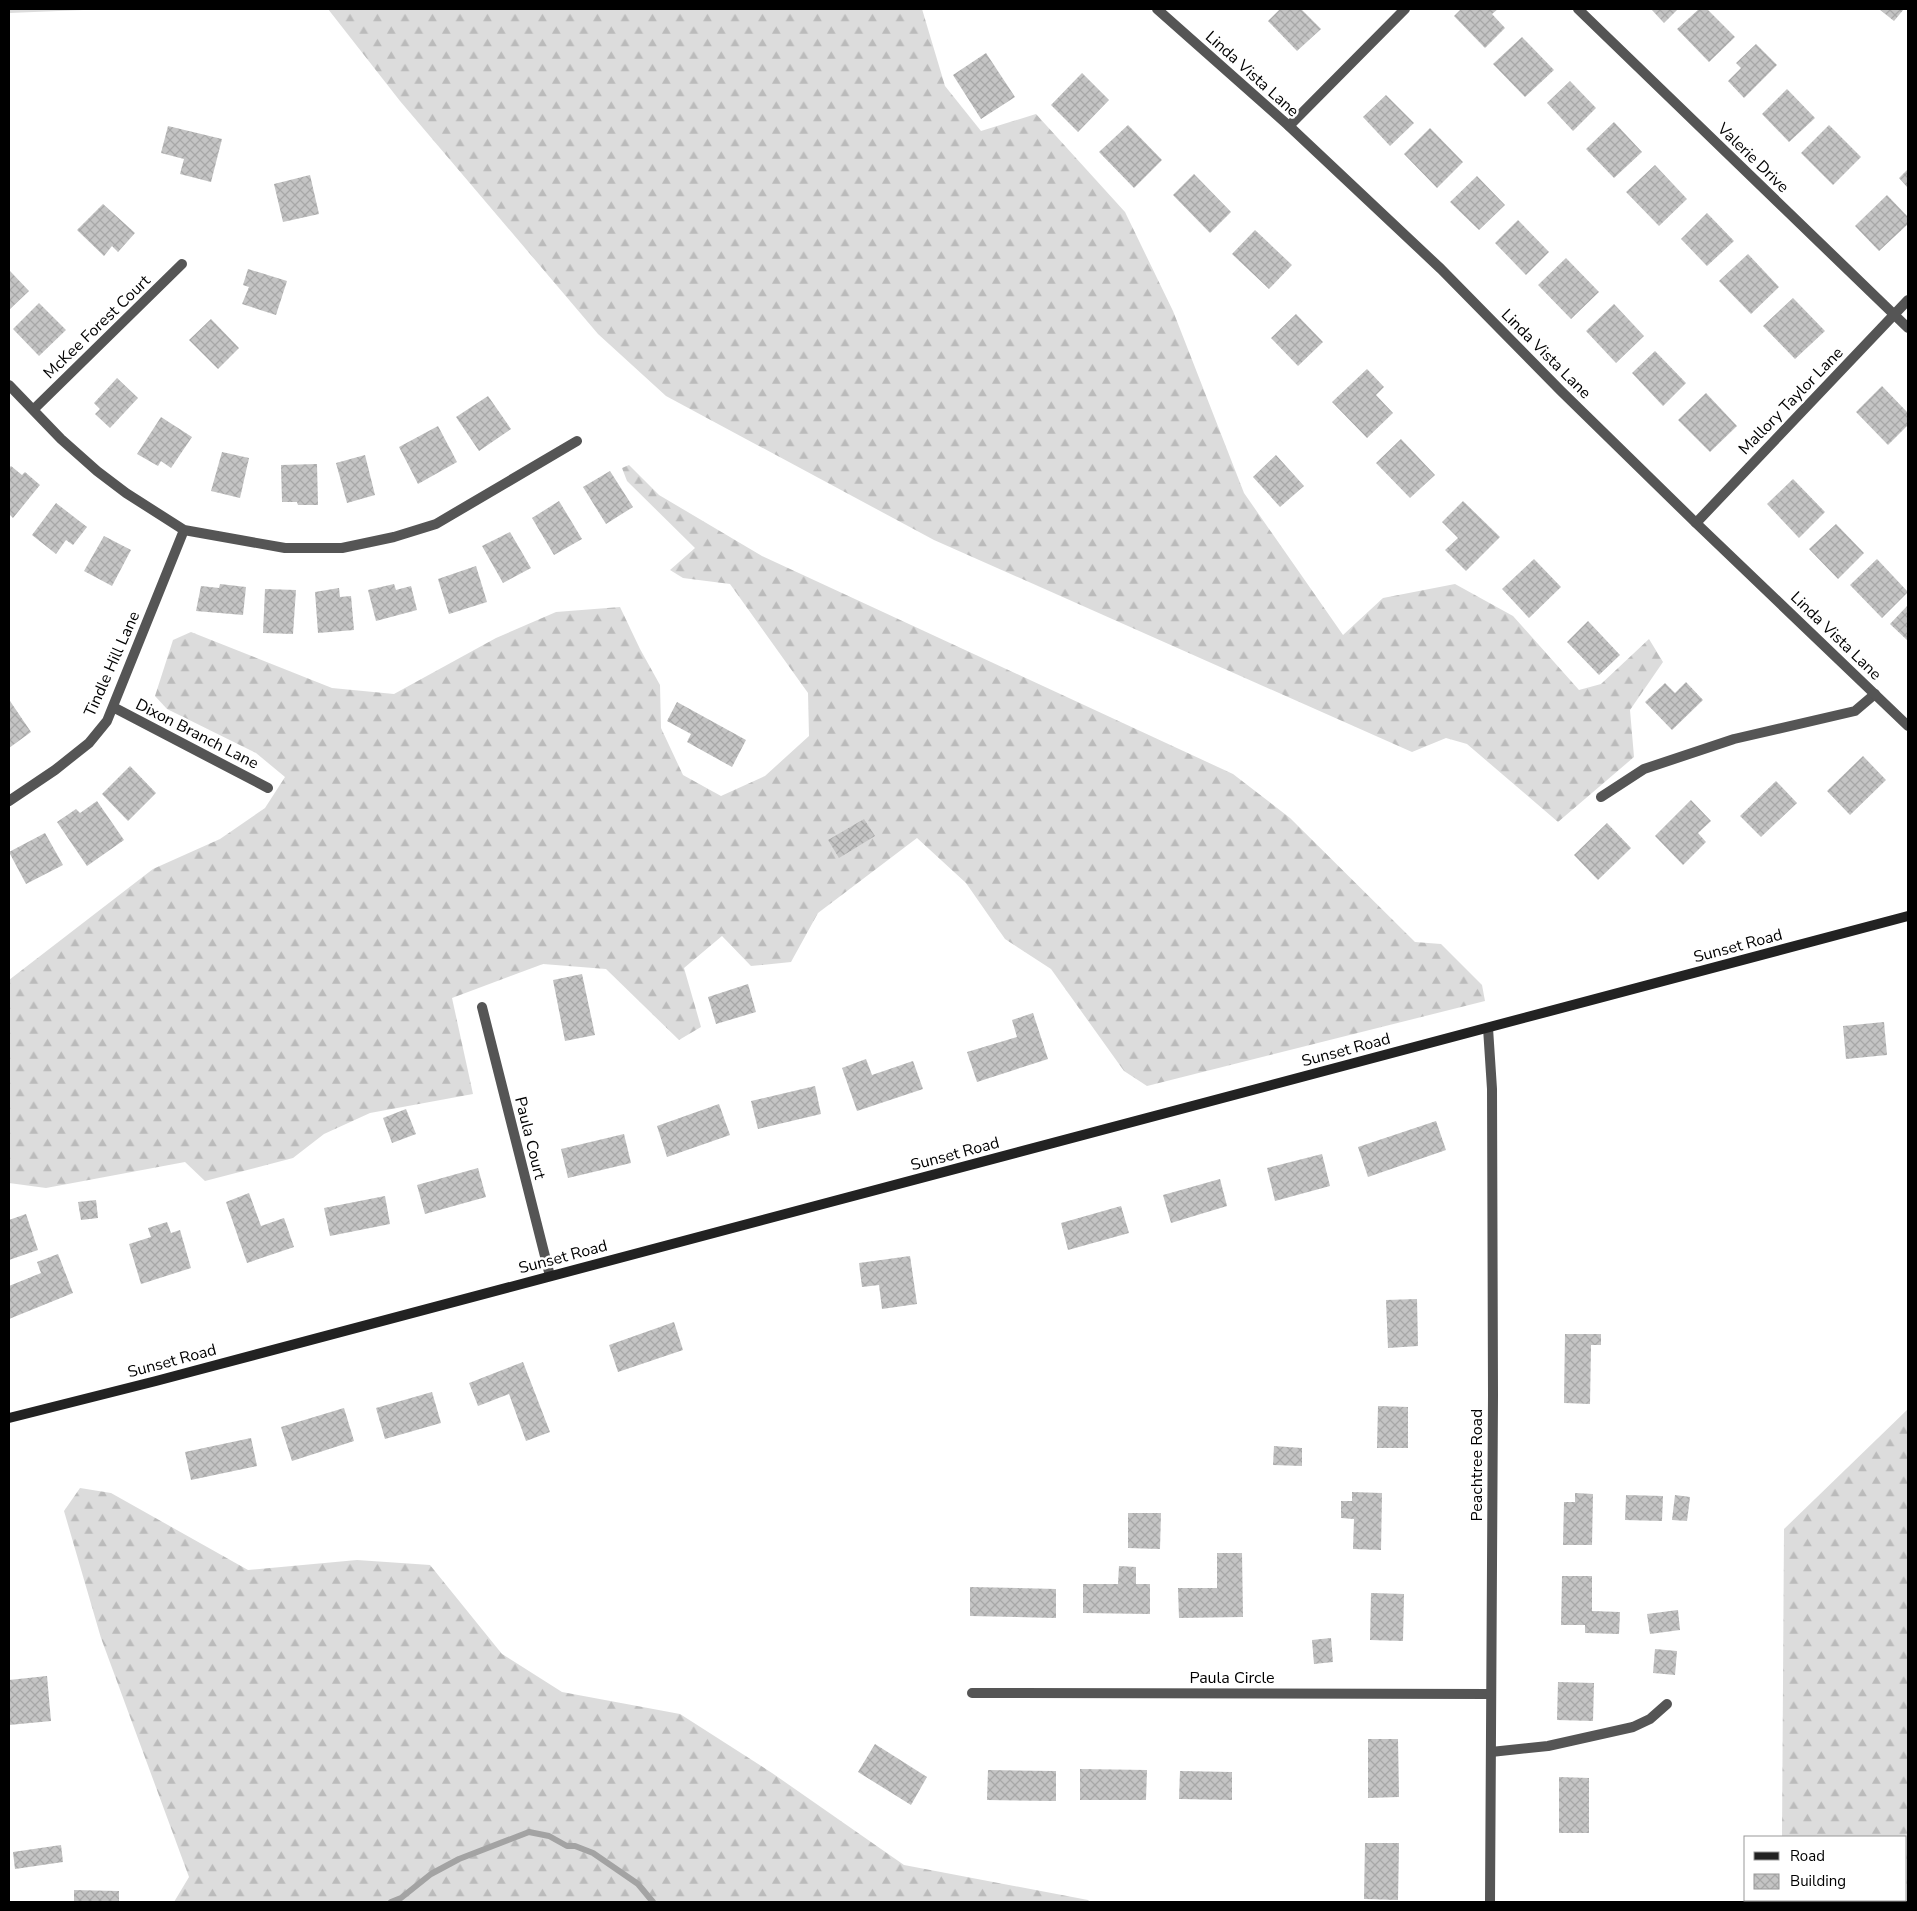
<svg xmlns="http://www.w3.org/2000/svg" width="1917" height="1911" font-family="'Nunito Sans',sans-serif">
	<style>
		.forest { fill: url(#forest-firs) }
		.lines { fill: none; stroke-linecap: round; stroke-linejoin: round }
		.stream { stroke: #a3a3a3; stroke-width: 6 }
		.building { fill: url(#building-cross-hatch) }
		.service { stroke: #555; stroke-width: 10 }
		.minor { stroke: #555; stroke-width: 10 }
		.tertiary { stroke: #555; stroke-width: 10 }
		.secondary { stroke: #222; stroke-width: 10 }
		.labels { text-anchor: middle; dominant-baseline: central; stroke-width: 5; stroke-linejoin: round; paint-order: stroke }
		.street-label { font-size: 16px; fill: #000; stroke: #fff }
	</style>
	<defs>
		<pattern id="forest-firs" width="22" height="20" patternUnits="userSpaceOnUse" patternTransform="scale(1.25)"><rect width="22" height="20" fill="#dcdcdc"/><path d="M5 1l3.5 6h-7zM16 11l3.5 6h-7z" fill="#bbb"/></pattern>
		<pattern id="building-cross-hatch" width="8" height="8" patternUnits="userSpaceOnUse" patternTransform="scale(1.25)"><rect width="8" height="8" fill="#c4c4c4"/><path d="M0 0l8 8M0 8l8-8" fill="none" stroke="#a7a7a7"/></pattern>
	</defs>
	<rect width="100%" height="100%" fill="#fff"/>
	<path class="forest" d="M9,9H108L9,13Z
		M328,9H922L945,86L981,131L1036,114L1125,212L1173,311L1244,493L1343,635L1383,598L1455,584L1513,616L1579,690L1601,684L1649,639L1663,662L1630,710L1634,757L1558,822L1467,744L1446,738L1412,752L934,540L666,396L598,334L400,101Z
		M629,465L659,495L762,556L1233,774L1290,818L1415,942L1441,944L1482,985L1485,1001L1147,1086L1124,1071L1051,969L1005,939L966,883L917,838L818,913L791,962L751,966L722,936L684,968L701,1027L679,1040L606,969L543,964L452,998L473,1094L370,1113L324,1134L293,1158L205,1181L185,1162L46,1188L9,1183V980L153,869L220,839L265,808L285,777L256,753L167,709L155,696L173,640L191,632L332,688L394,694L496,638L556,612L620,607L640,649L660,685L661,728L683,775L721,796L765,776L809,736L808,693L730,584L683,578L670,570L695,548L627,481L622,468Z
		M1908,1409V1902H1782V1900H1906V1837H1782L1784,1529Z
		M80,1488L111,1493L248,1570L357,1560L430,1565L502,1654L562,1692L680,1714L772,1773L904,1865L1088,1900L1090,1902H174L189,1877L101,1638L64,1511Z"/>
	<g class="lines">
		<path class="stream" d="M391,1902L401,1898L431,1874L459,1859L529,1832L549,1836L567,1846H575L593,1853L638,1884L653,1902"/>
	</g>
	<path class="building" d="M1280,9H1301L1321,29L1297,51L1268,21Z
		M1461,9H1498L1492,14L1505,28L1485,48L1454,16Z
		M1651,9H1678L1664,23Z
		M1699,9H1707L1735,37L1709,62L1677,29Z
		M1879,9H1904L1894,21Z
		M1522,37L1554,70L1525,97L1493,64Z
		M1756,44L1777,65L1744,98L1728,81L1741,68L1736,63Z
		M986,53L1015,97L981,119L953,75Z
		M1082,73L1109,100L1078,132L1051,105Z
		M1570,81L1596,108L1573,131L1547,103Z
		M1787,89L1815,118L1789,142L1762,114Z
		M1386,95L1414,123L1390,146L1363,117Z
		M1614,122L1642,152L1614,178L1586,149Z
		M1128,125L1162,160L1134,188L1099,152Z
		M1829,125L1861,157L1833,185L1801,153Z
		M168,126L222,139L211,182L180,174L184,159L161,153Z
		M1430,128L1463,162L1437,188L1404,154Z
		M1655,165L1687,199L1659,226L1626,192Z
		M1908,169V188L1899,178Z
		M1194,174L1231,212L1210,233L1173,195Z
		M310,175L319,214L283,222L274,184Z
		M1477,176L1505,205L1479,230L1450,202Z
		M1887,195L1908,217V224L1879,251L1855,226Z
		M103,204L135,233L118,252L112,246L104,256L77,230Z
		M1707,213L1734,241L1707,266L1681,239Z
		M1518,220L1549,252L1526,275L1495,243Z
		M1255,230L1292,265L1269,289L1232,254Z
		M1748,254L1779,287L1751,314L1719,281Z
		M1566,258L1599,292L1571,319L1538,285Z
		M248,269L287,281L276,315L242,304L249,287L243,285Z
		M9,270L29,291L9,310Z
		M1793,298L1825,331L1795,359L1763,326Z
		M39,303L66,330L39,356L13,329Z
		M1614,304L1644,336L1616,363L1586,331Z
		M1296,314L1323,342L1298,366L1271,338Z
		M211,319L239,348L218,369L189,340Z
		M1655,351L1686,383L1663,406L1632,373Z
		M1367,369L1384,387L1376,395L1393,413L1367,438L1332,402Z
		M117,378L138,398L110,428L95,414L100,409L94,403Z
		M1882,386L1908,413V425L1888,445L1856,412Z
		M1706,393L1737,426L1710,452L1678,420Z
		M488,396L511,429L479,451L456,417Z
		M161,417L192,437L171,468L161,461L158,466L137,454Z
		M438,426L457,462L418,484L399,447Z
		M1401,439L1435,475L1410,498L1376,463Z
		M222,452L249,458L240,498L211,491Z
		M365,455L375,495L347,503L336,463Z
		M1276,455L1304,486L1280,507L1253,477Z
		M317,464L318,505H298L297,502H282L281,465Z
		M11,466L22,475L25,472L40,485L13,518L9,514V468Z
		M610,471L633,507L606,524L583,487Z
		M1793,479L1825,512L1799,538L1767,504Z
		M559,501L582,539L554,555L532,518Z
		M1463,501L1500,537L1466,571L1445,550L1458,538L1442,522Z
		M56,503L87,527L73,545L66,540L56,554L32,535Z
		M1836,524L1864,553L1838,579L1809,549Z
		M510,532L531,568L503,583L482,546Z
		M104,536L131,550L112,586L84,571Z
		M1534,559L1561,587L1529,618L1502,589Z
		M1877,559L1908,592L1882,618L1850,585Z
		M476,566L487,602L449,614L438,579Z
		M220,584L246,587L243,615L196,611L201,586L219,588Z
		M394,584L396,590L411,586L417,610L376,621L368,590Z
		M339,588L340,597L351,596L354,630L318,633L315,592Z
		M265,589L296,590L293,634L263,633Z
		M1908,605V641L1890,624Z
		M1588,621L1620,655L1599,675L1567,642Z
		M1686,682L1703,700L1672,730L1645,702L1665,683L1675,693Z
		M10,701L31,732L9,748V702Z
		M677,702L746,740L732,767L687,742L691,734L667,721Z
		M1863,756L1886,780L1850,815L1827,791Z
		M130,766L156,793L128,821L102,794Z
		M1776,781L1797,803L1761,837L1740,816Z
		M1691,800L1711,821L1698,833L1706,842L1683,865L1655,836Z
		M97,801L124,840L87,866L57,822L76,809L80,813Z
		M864,819L875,836L839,858L828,840Z
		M1607,823L1631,848L1598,880L1574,855Z
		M45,833L63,865L26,884L9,852Z
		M582,974L595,1035L565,1041L553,980Z
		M748,984L756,1012L716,1024L708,997Z
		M1033,1013L1048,1059L977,1082L967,1052L1017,1037L1012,1020Z
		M1884,1022L1887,1055L1846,1059L1843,1026Z
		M866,1059L872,1075L913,1061L923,1089L857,1111L842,1068Z
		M815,1086L821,1114L758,1129L751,1101Z
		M719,1104L730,1135L667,1157L657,1126Z
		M406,1109L416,1134L392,1143L383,1118Z
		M1436,1121L1446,1150L1368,1177L1358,1147Z
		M624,1134L631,1163L568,1178L561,1149Z
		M1322,1154L1330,1186L1275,1201L1267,1168Z
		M478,1168L486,1197L425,1214L417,1185Z
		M1220,1179L1227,1206L1171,1223L1163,1195Z
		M249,1193L261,1226L284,1218L294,1247L247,1263L226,1202Z
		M385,1196L390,1224L330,1236L324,1208Z
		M96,1200L98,1218L81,1220L78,1202Z
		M1121,1206L1129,1233L1068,1250L1061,1223Z
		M26,1214L38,1250L9,1260V1220Z
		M167,1222L171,1233L180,1230L191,1268L141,1284L129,1244L151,1237L148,1228Z
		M58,1254L73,1293L9,1319V1286L41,1273L37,1262Z
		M910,1256L917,1304L882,1309L879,1285L862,1287L859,1263Z
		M1417,1299L1418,1346L1388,1348L1386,1300Z
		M674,1322L683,1350L618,1372L609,1345Z
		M1565,1334H1601V1345H1591L1590,1404L1564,1403Z
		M523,1362L550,1432L526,1441L509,1394L478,1406L469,1383Z
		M432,1392L441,1423L385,1439L376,1408Z
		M1378,1406L1408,1407V1448H1377Z
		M344,1408L354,1441L292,1461L281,1427Z
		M251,1438L257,1466L191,1480L185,1452Z
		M1274,1446L1302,1448V1466L1273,1465Z
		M1352,1492L1382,1493L1381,1550L1353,1549L1354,1519L1341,1518V1501H1352Z
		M1575,1493L1593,1494L1592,1545H1563L1564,1502H1575Z
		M1626,1495L1663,1496L1662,1521L1625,1520Z
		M1675,1495L1690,1497L1687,1521L1672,1520Z
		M1128,1513H1161L1160,1549L1128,1548Z
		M1217,1553H1242L1243,1617L1179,1618L1178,1588H1217Z
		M1119,1566L1136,1567V1584H1150V1614L1083,1613V1584H1118Z
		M1562,1576H1592V1611L1620,1612L1619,1634L1585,1633V1625H1561Z
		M970,1587L1056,1589V1618L970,1616Z
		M1371,1593L1404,1594L1403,1641L1370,1640Z
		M1678,1610L1680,1630L1650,1634L1647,1614Z
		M1331,1638L1333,1662L1314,1664L1312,1640Z
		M1655,1649L1677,1651L1675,1675L1653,1673Z
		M47,1676L51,1721L9,1725V1680Z
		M1558,1682L1594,1683L1593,1721L1557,1720Z
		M1368,1739H1398L1399,1797L1368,1798Z
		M875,1744L927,1777L911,1805L858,1772Z
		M1080,1769L1147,1770L1146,1800H1080Z
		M988,1770L1056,1771V1801L987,1800Z
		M1180,1771L1232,1772V1800L1179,1799Z
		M1559,1777L1589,1778V1833H1559Z
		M1365,1843H1399L1398,1900L1364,1899Z
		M61,1845L63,1862L15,1869L13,1852Z
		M74,1890L119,1891V1902H74Z"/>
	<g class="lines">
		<path class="service" d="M1601,797L1644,769L1734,739L1855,711L1875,694
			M1491,1752L1548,1746L1633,1727L1650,1719L1667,1704"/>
		<path class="minor" d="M1578,9L1908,328
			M1289,126L1405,9
			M9,385L61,439L97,471L126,493L184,530L285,548H342L394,537L436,524L577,441
			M33,410L182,264
			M1696,523L1908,300
			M113,707L268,788
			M9,801L55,770L89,743L107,721L184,530
			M482,1007L550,1276
			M972,1693L1491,1694"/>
		<path class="tertiary" d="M1157,9L1289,126L1441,269L1561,391L1696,523L1908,726
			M1488,1028L1492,1089L1493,1395L1490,1902"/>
		<path class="secondary" d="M9,1418L156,1381L1908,916"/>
	</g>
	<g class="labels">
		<g class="street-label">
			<text transform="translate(1252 74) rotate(42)">Linda Vista Lane</text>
			<text transform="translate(1753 158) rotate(44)">Valerie Drive</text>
			<text transform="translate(97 327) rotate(-44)">McKee Forest Court</text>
			<text transform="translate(1546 354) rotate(45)">Linda Vista Lane</text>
			<text transform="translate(1791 401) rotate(-46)">Mallory Taylor Lane</text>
			<text transform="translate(1836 636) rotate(44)">Linda Vista Lane</text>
			<text transform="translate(112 664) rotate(-66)">Tindle Hill Lane</text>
			<text transform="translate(197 734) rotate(27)">Dixon Branch Lane</text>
			<text transform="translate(1738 946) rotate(-15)">Sunset Road</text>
			<text transform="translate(1346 1050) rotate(-15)">Sunset Road</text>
			<text transform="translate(530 1138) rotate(76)">Paula Court</text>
			<text transform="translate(955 1154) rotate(-15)">Sunset Road</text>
			<text transform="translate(563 1257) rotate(-15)">Sunset Road</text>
			<text transform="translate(172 1361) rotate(-15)">Sunset Road</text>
			<text transform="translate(1477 1465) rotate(-90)">Peachtree Road</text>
			<text x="1232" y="1678">Paula Circle</text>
		</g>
	</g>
	<rect width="1917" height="1911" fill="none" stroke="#000000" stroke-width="20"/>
	<rect x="1744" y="1836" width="162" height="65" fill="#ffffff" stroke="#999999"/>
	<rect x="1754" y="1852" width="25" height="8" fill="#222222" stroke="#999999"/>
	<text x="1790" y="1861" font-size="15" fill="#000000">Road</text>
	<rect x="1754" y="1874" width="25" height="15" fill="url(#building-cross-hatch)" stroke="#999999"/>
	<text x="1790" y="1886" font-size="15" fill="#000000">Building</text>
</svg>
